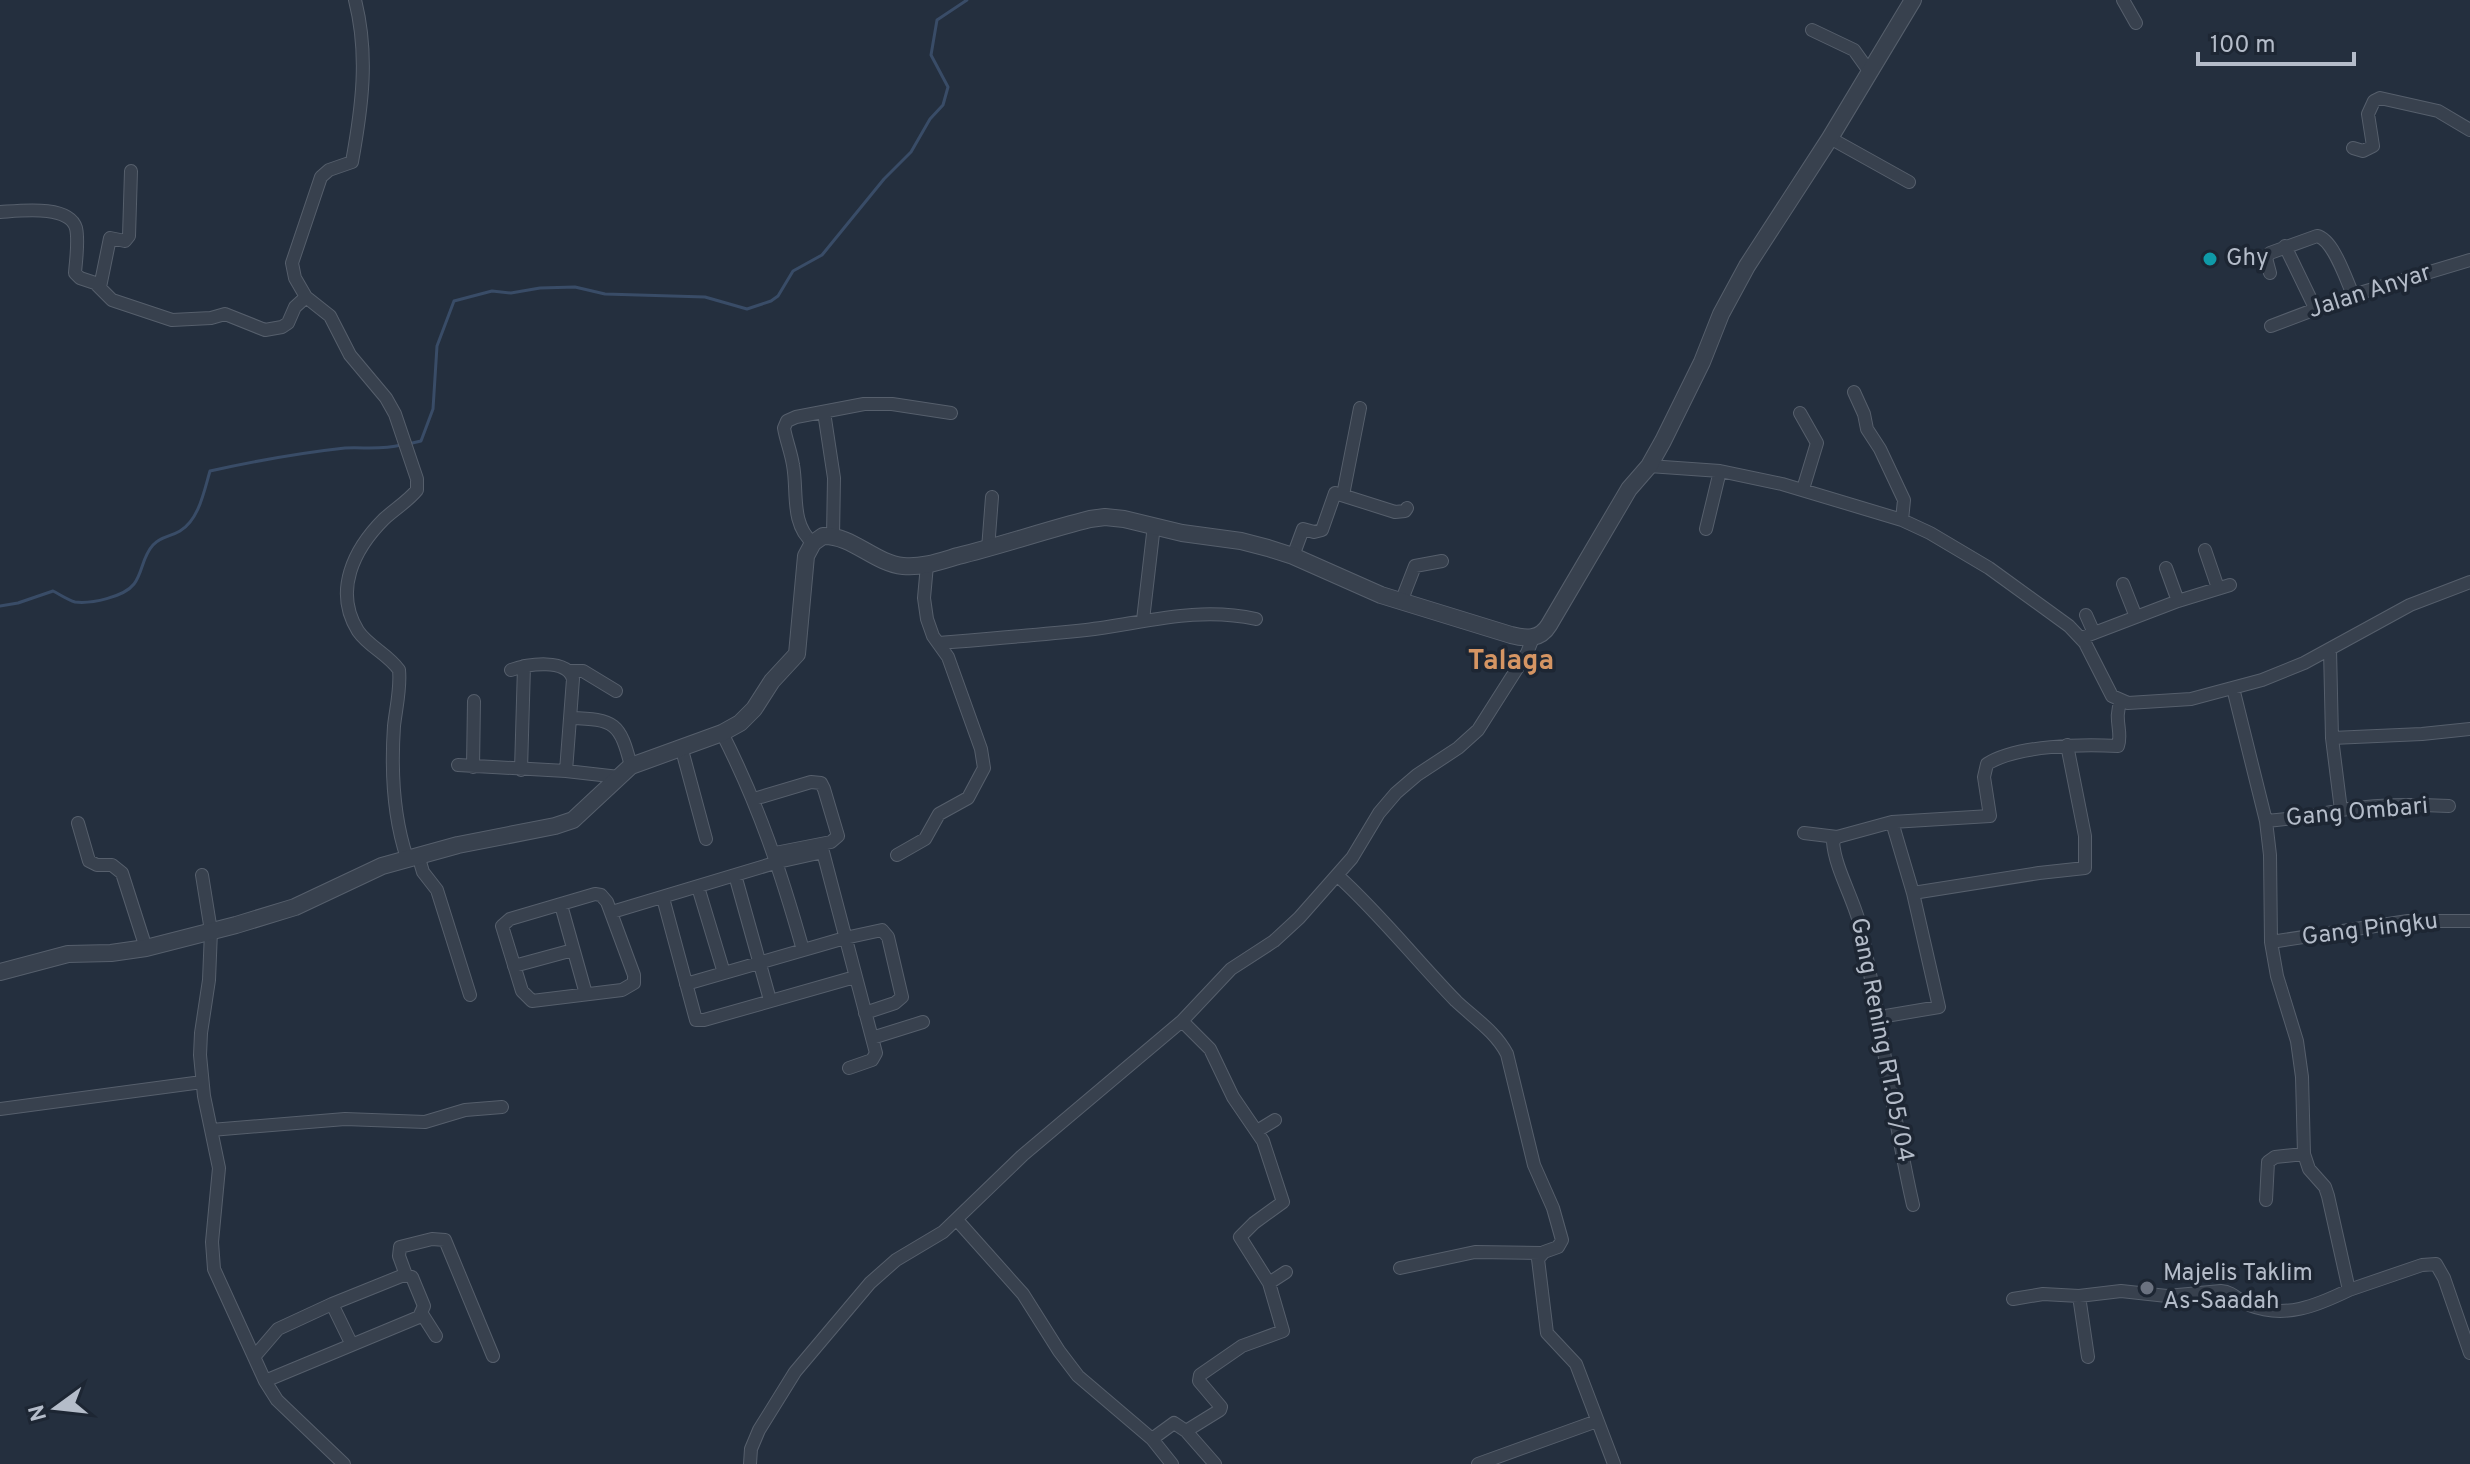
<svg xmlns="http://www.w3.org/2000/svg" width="2470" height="1464" font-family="Overpass,sans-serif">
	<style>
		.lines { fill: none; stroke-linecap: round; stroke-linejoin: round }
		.stream { stroke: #394c67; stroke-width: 3 }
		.minor-casing { stroke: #565f6c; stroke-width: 14 }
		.tertiary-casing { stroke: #565f6c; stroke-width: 18 }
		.minor { stroke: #38414e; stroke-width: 12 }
		.tertiary { stroke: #38414e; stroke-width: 16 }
		.culture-dot { fill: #0f9aa8; stroke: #1d2633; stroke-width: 3 }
		.worship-dot { fill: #6b7280; stroke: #1d2633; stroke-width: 3 }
		.labels { text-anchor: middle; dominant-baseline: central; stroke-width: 7; stroke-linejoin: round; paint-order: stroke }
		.poi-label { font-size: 24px; fill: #b4bcc9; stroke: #1d2633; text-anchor: start }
		.street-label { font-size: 24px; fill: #b4bcc9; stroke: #1d2633 }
		.quarter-label { font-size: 28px; font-weight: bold; fill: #d59563; stroke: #1d2633 }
	</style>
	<rect width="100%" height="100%" fill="#242f3e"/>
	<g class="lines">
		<path class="stream" d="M408,444L421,441L433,409L437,346L454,301L492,291L511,293L540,288L575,287L605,294L705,297L747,309L771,301L778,296L793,271L822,255L884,179L911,152L930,119L943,105L948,87L931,55L937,20L967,0
			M0,606L18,603L53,591C59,594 68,600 75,602C91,604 124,597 134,584C143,572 142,557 153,545C161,536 170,537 180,531C199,520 204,491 210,471C255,461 299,453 345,448C364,447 382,450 401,445"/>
		<g class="minor-casing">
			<path id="minor" d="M355,0C369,55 362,107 352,162L329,170L321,177L292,263L295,278L306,297L330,316L350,355L386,398L395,414L417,479V490C408,501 395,509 384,519C354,549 333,591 358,631C369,647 388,654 399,670C401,688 396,708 394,726C391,770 393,816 407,858
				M2123,0L2136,23
				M1812,30L1854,50L1869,71
				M1830,138L1909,182
				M2353,148L2363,151L2373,146L2368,114L2374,101L2380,98L2438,111L2470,130
				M0,212C18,211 69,204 76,228C79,241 76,259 75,273L80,278L95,283L112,300L172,320L211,318L225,314L265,330L282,327L288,323L295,307L306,297
				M2285,246L2316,310
				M2270,273L2266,258L2270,253L2317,236C2333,239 2346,279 2353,295
				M100,287L110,238L125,241L129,236L131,171
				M2271,326L2353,295L2470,260
				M1854,392L1864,414L1867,429L1880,449L1904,500L1902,520
				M824,412L834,478L833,536
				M1800,413L1817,443L1803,489
				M1649,466L1720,471L1782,484L1902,520L1930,533L1989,568L2069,626L2085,643L2112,696L2128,703L2191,699L2262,680L2304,663L2410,605L2470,582
				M1343,495L1360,408
				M1706,529L1720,471
				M813,543C790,524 798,491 793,465C791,452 786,440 784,428L787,421L796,417L864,404H892L951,413
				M988,549L992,497
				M2205,550L2218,588
				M1293,556L1303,529L1314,532L1322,530L1335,493L1395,512L1405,511L1407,508
				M2166,568L2178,601
				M2123,584L2136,617
				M1401,602L1415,566L1442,561
				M2086,615L2094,633
				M1143,620L1154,525
				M2081,638L2178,601L2230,585
				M940,643C988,639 1037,635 1086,630C1144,623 1197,606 1256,619
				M2330,649L2332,738L2341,810
				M571,671H583L616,691
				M2233,688L2266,821L2270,855L2271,942L2277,976L2297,1041L2302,1077L2304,1154L2309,1169L2325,1187L2328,1196L2349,1290L2422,1265L2436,1264L2444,1278L2470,1353
				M570,718C615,719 620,723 631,766
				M722,733C759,806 781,872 803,950
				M2332,738L2422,734L2470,729
				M682,750L706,839
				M458,765L566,771L573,679C567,658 528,664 511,670
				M473,767L474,701
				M521,770L524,666
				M566,771L619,777
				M754,799L811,782L821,783L824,789L838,836L831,842L775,853
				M2266,821C2292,819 2316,815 2341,810C2377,804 2413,804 2449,806
				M78,823L89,861L97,865H112L122,873L146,948
				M1804,833L1837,837
				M418,855L423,872L437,890L470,995
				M897,855L925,839L939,814L968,798L984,768L981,749L948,657L933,636L927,619L924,598L927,565
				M202,875L211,931L209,980L201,1033L200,1055L204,1096L219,1168L212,1242L214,1269L265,1381L277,1400L344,1464
				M735,875L770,1000
				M1338,876C1381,915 1416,960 1456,1001C1474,1018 1496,1032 1507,1054L1534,1165L1553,1208L1562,1240L1558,1247L1544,1252L1538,1259L1547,1333L1576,1364L1614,1464
				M698,887L724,973
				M1913,893L2039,873L2085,868V836L2067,745
				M595,894L601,895L607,902L634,975V983L622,990L532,1001L522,991L502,926L510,919Z
				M663,898L696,1020H704L855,977
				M561,905L586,994
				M612,912L778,862L823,852L876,1053L872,1060L849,1068
				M2271,942L2408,921H2470
				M514,966L573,950
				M686,984L845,938L882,930L888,937L902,997L895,1003L865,1013
				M1880,1017L1939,1007L1913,893L1892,822
				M1182,1021L1210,1049L1233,1097L1263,1141L1283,1202L1254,1223L1240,1237L1269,1283
				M872,1038L923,1022
				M0,1109L202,1082
				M211,1130L345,1119L425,1122L465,1110L502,1107
				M1257,1131L1275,1120
				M2266,1200L2268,1162L2275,1157L2304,1154
				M1913,1205C1892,1114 1881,1021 1861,929C1855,901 1835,869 1833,842L1837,837L1892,822L1990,816L1984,777L1987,764C2017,745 2083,744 2118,746C2123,732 2113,719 2121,701
				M957,1220L1023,1294L1059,1351L1078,1376L1152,1439L1172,1464
				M1400,1268L1475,1252L1541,1253
				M406,1275L399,1256L400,1247L432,1239L445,1240L493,1356
				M2079,1296L2088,1357
				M2013,1299L2043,1294L2079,1296L2121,1291L2167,1296L2221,1291C2234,1292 2238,1301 2249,1305C2285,1319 2316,1306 2349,1290
				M332,1304L351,1343
				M422,1314L436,1336
				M254,1357L278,1329L332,1304L404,1275L412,1277L424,1306L419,1317L265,1381
				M1186,1431L1220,1410L1221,1407L1199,1381L1200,1375L1242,1346L1283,1331L1269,1283L1286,1272
				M1152,1439L1174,1423L1186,1431L1215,1464
				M750,1464L751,1449L759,1430L795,1372L870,1283L896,1260L943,1232L1023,1155L1182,1021L1231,969L1274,941L1299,918L1352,858L1379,813L1396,793L1417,775L1458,748L1478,730L1527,653L1533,638
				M1478,1464L1597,1421"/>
		</g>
		<g class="tertiary-casing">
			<path id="tertiary" d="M0,972L68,954L111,953L146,948L236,925L295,907L382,866L458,845L555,826L573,820L631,766L722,733L740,723L754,709L772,681L797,654L806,556L813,543L823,536C852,535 874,563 903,566C922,568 941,561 958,556C1003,545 1046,530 1090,519L1105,517L1124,519L1182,533L1241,541L1268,548L1293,556L1381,595L1511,635C1526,639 1540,640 1549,625L1629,489L1649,466L1663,441L1702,362L1721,314L1747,266L1830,138L1913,0"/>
		</g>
		<use href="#minor" class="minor"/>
		<use href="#tertiary" class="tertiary"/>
	</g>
	<circle class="culture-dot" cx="2210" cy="259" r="8"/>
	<circle class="worship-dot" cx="2147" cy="1288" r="8"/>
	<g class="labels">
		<g class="poi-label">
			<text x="2226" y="259">Ghy</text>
			<text x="2163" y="1274">Majelis Taklim<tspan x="2163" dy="28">As-Saadah</tspan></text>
		</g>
		<g class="street-label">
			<text transform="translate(2370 292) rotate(-18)">Jalan Anyar</text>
			<text transform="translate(2357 813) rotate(-5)">Gang Ombari</text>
			<text transform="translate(2370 930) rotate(-7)">Gang Pingku</text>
			<text transform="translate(1881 1040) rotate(79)">Gang Rening RT.05/04</text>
		</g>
		<g class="quarter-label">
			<text x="1511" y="662">Talaga</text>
		</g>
	</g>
	<g transform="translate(56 1408) rotate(255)" stroke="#1d2633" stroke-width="6" paint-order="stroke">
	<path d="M0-6L14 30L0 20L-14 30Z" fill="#b4bcc9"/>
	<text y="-12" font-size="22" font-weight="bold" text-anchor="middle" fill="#b4bcc9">N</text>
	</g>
	<path d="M2198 52v12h156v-12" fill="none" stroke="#b4bcc9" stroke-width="4"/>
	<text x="2210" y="52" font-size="24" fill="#b4bcc9" stroke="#1d2633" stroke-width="6" paint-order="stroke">100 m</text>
</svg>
